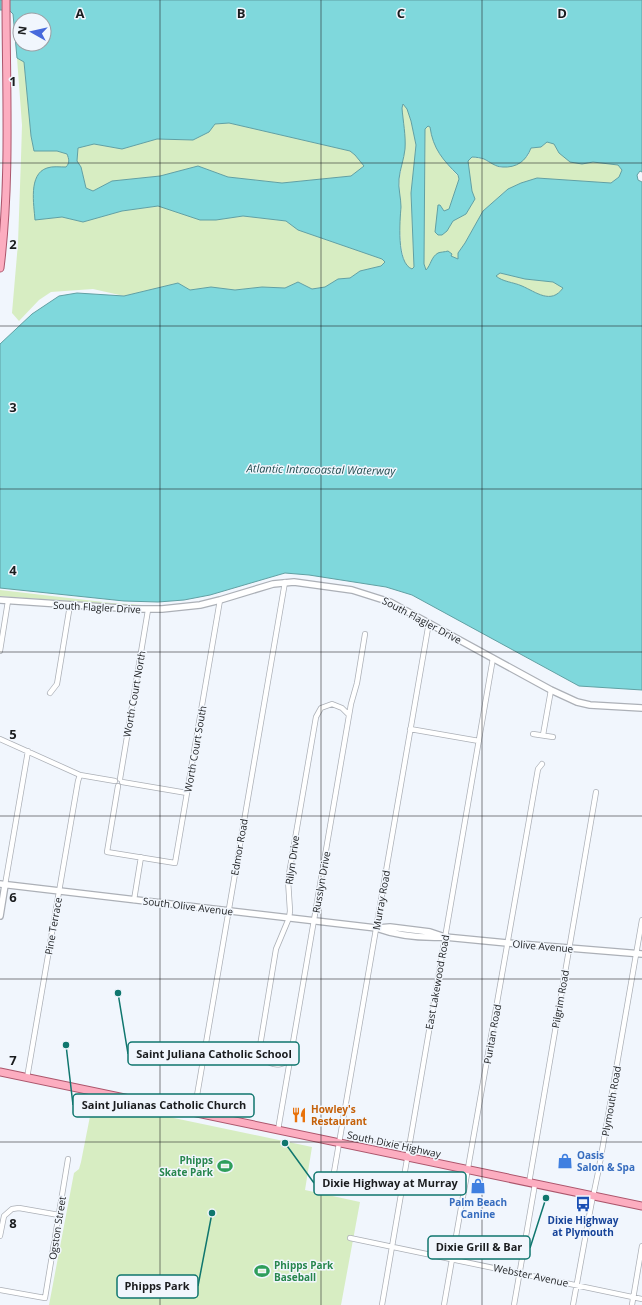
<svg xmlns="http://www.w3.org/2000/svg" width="642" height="1305" font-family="'Open Sans',sans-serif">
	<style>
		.green { fill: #d7edc2 }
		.water { fill: #7fd8dc; stroke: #61a0a3; fill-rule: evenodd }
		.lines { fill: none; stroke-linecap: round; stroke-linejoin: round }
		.minor-casing { stroke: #acb0b7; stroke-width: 6 }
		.tertiary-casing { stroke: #acb0b7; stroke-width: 8 }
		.primary-casing { stroke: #ac566c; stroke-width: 9 }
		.minor { stroke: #fff; stroke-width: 4.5 }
		.tertiary { stroke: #fff; stroke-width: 5.5 }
		.primary { stroke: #fcadc0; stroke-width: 7 }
		.grid { fill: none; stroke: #1a1c1e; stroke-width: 1; stroke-opacity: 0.55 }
		.labels { text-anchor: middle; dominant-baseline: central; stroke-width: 3; stroke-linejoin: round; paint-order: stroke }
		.street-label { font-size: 10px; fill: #1a1c1e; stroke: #f1f6fd }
		.food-label { font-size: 10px; font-weight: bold; fill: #c56008; stroke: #f1f6fd; text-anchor: start }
		.shop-label { font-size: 10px; font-weight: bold; fill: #366cbe; stroke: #f1f6fd; text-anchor: start }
		.leisure-label { font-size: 10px; font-weight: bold; fill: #27864d; stroke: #f1f6fd; text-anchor: end }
		.transit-label { font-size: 10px; font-weight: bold; fill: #164399; stroke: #f1f6fd }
		.water-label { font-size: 11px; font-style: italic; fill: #1f494b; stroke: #f1f6fd }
		.grid-label { font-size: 13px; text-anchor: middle; font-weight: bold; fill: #1a1c1e; stroke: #f1f6fd; stroke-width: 3; stroke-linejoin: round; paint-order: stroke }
		.leader { fill: none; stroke: #0f766e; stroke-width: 1.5 }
		.callout-dot { fill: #0f766e; stroke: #f1f6fd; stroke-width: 1.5 }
		.callout { fill: #f1f6fd; stroke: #0f766e; stroke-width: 1.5 }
		.callout-label { font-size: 11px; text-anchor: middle; font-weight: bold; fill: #1a1c1e }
	</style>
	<rect width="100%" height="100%" fill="#f1f6fd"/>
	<path class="green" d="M17,58L24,62L31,136L34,151H57L67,154L69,159L68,165L35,220L62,217L83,222L122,211L159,206L200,220H216L243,216L286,221L298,230L382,259L385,262L381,266L360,271L350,278L338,279L325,287L312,289L298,282L285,288L262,287L235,290L211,287L190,290L178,283L124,296L93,289L51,292L39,300L19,321L12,313L18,243L21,158L22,125Z
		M404,104L407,109L411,121L416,145L411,193L414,267L412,269L408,267L404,261L401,245L399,218L401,207L399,181L405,148L402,108Z
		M229,123L350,151L355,155L364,166L351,176L282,183L228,177L198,166L160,176L112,181L93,191L86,188L81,167L77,161L78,148L94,144L122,149L157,139L193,140L209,132L215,124Z
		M428,126L430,127C433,149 443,160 458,176L459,179L449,209L444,211L440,205H438V215L447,231L453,221L466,214L475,199L472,191L468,161L472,157L483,159L501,168L528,156L531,148L541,147L547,142L554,143L559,153L582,164L593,162L618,165L622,170L619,177L611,183L537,178L521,183L508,189L483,211L465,243L458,253V259L451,256L432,259L429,268L426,270L424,264L425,129Z
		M499,273L525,279L553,282L564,288C551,305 536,292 522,286C513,282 503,282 495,276Z
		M0,590L112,603L142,605V606L12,597L0,596Z
		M93,1101L312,1147L305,1190L360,1202L341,1305H49L74,1173L79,1169L81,1162Z"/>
	<path class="water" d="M0,0H642V172L640,171L637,175L638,180L642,182V690L579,686L412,595L386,587L309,575L285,573L210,595L184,600L158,602L124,601L0,588V344L32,314L59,296L77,293L124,296L178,283L190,290L211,287L235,290L262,287L285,288L298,282L312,289L325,287L338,279L350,278L360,271L381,266L385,262L382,259L298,230L286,221L243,216L216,220H200L158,206L122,211L83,222L62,217L35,220C34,205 28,174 47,168C52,166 60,167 66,167C70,163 69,159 67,154L57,151H34L31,136L24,62L17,58L13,14L9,10H0ZM20,20H44V44H20ZM403,104L407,109L411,121L416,145L411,193L414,267L412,269C396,263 400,220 401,207C401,198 398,188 399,179C400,169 404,159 405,149C406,136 403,121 402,108ZM229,123L350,151L355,155L364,166L351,176L282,183L228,177L198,166L160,176L112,181L93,191L86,188L81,167L77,161L78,148L94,144L122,149L157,139L193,140L209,132L215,124ZM428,126L430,127C433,149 443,160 458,175L459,179L449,209L444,211L440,205H438L435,232L438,235H442L447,231L453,221L466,214L475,199L472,191L468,161L472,157C476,157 481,158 484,159C490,162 496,167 502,167C517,168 526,161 531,148L541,147L547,142L554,144L559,153L570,162L582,164L593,162L618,165L622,170L619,177L611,183L537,178L521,183L508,189L483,211L465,243L458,253V259L451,256L452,254L448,251C445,252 440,252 438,253C431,257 431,265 426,270L424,264L425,129ZM500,273L525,279L553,282L563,288C551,305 536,292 522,286C513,282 503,282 496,276Z"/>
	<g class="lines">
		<g class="minor-casing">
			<path id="minor" d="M0,651L8,601
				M50,693L57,684L70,605
				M410,729L479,741
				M533,734L553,737
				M543,735L551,690
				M0,739L80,775L115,781
				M120,779L148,610
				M122,782L187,793
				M118,786L107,852L175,863L220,600
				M5,885L28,751
				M134,900L141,857
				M290,1058C279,1071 260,1063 260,1046L276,949L289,918L290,911L288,880L316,717L321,708L332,704L342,708L349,715
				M27,1078L78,781L80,775
				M194,1113L285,582
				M278,1130L351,704L357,683L365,634
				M333,1178L429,622
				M529,1183L596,792
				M0,1236L4,1216L12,1209L19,1208L59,1215
				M350,1238L642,1299
				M0,1290L45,1298L68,1159
				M382,1305L493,658
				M444,1305L538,769L542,764
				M514,1305L535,1184
				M573,1305L591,1206L599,1168L642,920
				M632,1305L642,1246"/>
		</g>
		<g class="tertiary-casing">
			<path id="tertiary" d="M0,600L134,609H162L200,605L220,600L273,584L294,582L352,590L390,602L551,690L577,702L590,705L642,708
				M0,884L376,928C398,936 422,938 445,937
				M0,916L5,885
				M378,928L390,927L430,932L445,937L507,943L642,954"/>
		</g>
		<g class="primary-casing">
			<path id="primary" d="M0,268C11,180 6,89 6,0
				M0,1072L642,1206"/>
		</g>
		<use href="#minor" class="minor"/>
		<use href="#tertiary" class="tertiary"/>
		<use href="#primary" class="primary"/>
	</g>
	<path class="grid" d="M160,0V1305M321,0V1305M482,0V1305M0,163H642M0,326H642M0,489H642M0,652H642M0,816H642M0,979H642M0,1142H642"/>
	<defs>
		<g id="restaurant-bare" transform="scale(1.2)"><path d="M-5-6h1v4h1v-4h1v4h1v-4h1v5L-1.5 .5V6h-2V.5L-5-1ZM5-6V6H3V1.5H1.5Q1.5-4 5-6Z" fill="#e8710a" stroke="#f1f6fd" stroke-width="2.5" paint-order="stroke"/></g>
		<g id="shop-bare" transform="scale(1.2)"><path d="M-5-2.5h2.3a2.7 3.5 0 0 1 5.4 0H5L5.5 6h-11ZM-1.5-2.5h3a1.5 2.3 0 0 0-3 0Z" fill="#3f7fe0" stroke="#f1f6fd" stroke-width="2.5" paint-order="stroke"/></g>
		<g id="stadium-bare" transform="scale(1.2)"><path d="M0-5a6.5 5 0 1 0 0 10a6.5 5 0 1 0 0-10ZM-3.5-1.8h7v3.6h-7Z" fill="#2e9e5b" stroke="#f1f6fd" stroke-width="2.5" paint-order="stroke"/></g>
		<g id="bus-bare" transform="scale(1.2)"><path d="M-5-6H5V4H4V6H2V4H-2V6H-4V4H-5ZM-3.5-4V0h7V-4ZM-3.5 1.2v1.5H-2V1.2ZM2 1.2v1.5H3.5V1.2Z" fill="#1a4fb4" stroke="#f1f6fd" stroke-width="2.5" paint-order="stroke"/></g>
	</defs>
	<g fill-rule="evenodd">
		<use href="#restaurant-bare" x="299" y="1115"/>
		<use href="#shop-bare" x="565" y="1161"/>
		<use href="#stadium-bare" x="225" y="1166"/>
		<use href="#shop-bare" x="478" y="1186"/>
		<use href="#bus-bare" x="583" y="1204"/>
		<use href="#stadium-bare" x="262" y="1271"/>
	</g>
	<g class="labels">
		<g class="street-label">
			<text transform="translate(97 607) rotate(3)">South Flagler Drive</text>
			<text transform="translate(422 620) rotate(28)">South Flagler Drive</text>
			<text transform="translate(134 694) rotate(-80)">Worth Court North</text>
			<text transform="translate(195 749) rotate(-80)">Worth Court South</text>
			<text transform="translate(239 847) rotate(-80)">Edmor Road</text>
			<text transform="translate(292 860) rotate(-82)">Rilyn Drive</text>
			<text transform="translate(321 882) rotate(-80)">Russlyn Drive</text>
			<text transform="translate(381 900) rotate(-80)">Murray Road</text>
			<text transform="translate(188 906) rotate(7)">South Olive Avenue</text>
			<text transform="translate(53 926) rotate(-80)">Pine Terrace</text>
			<text transform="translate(543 946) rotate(5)">Olive Avenue</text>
			<text transform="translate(437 982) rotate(-80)">East Lakewood Road</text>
			<text transform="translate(560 999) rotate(-80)">Pilgrim Road</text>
			<text transform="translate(492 1034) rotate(-80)">Puritan Road</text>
			<text transform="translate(611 1101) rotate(-80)">Plymouth Road</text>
			<text transform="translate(394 1144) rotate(12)">South Dixie Highway</text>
			<text transform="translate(57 1228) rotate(-81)">Ogston Street</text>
			<text transform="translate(531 1275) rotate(12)">Webster Avenue</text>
		</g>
		<g class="food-label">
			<text x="311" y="1109">Howley's<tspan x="311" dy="12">Restaurant</tspan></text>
		</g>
		<g class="shop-label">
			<text x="577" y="1155">Oasis<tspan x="577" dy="12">Salon &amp; Spa</tspan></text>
			<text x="478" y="1202" text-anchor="middle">Palm Beach<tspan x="478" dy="12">Canine</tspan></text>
		</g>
		<g class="leisure-label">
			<text x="213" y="1160">Phipps<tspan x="213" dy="12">Skate Park</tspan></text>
			<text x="274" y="1265" text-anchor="start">Phipps Park<tspan x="274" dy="12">Baseball</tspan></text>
		</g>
		<g class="transit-label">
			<text x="583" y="1220">Dixie Highway<tspan x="583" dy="12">at Plymouth</tspan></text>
		</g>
		<g class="water-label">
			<text transform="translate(321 469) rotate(1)">Atlantic Intracoastal Waterway</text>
		</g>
	</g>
	<g class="grid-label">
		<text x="80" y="18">A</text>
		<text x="241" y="18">B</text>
		<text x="401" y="18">C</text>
		<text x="562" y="18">D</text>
		<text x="13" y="86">1</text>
		<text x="13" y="249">2</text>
		<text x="13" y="412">3</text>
		<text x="13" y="575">4</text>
		<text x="13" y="739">5</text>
		<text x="13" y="902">6</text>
		<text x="13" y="1065">7</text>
		<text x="13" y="1228">8</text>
	</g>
	<path class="leader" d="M118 993L128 1054M66 1045L73 1105M285 1143L314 1183M546 1198L530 1248M212 1213L198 1286"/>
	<g class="callout-dot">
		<circle cx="118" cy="993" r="4"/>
		<circle cx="66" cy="1045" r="4"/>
		<circle cx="285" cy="1143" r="4"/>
		<circle cx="546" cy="1198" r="4"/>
		<circle cx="212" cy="1213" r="4"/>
	</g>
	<g class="callout">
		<rect x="128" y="1042" width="171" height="23" rx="4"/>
		<rect x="73" y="1094" width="181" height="23" rx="4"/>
		<rect x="314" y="1172" width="152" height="23" rx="4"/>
		<rect x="428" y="1236" width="102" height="23" rx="4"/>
		<rect x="117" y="1275" width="81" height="23" rx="4"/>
	</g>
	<g class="callout-label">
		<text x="214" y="1058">Saint Juliana Catholic School</text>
		<text x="164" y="1109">Saint Julianas Catholic Church</text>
		<text x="390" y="1187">Dixie Highway at Murray</text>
		<text x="479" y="1251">Dixie Grill &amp; Bar</text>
		<text x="157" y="1290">Phipps Park</text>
	</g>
	<g transform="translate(32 32) rotate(278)"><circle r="19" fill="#f1f6fd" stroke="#9b9fa4"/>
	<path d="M0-3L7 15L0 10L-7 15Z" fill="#4769dc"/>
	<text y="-6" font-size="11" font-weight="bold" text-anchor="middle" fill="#1a1c1e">N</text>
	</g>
</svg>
